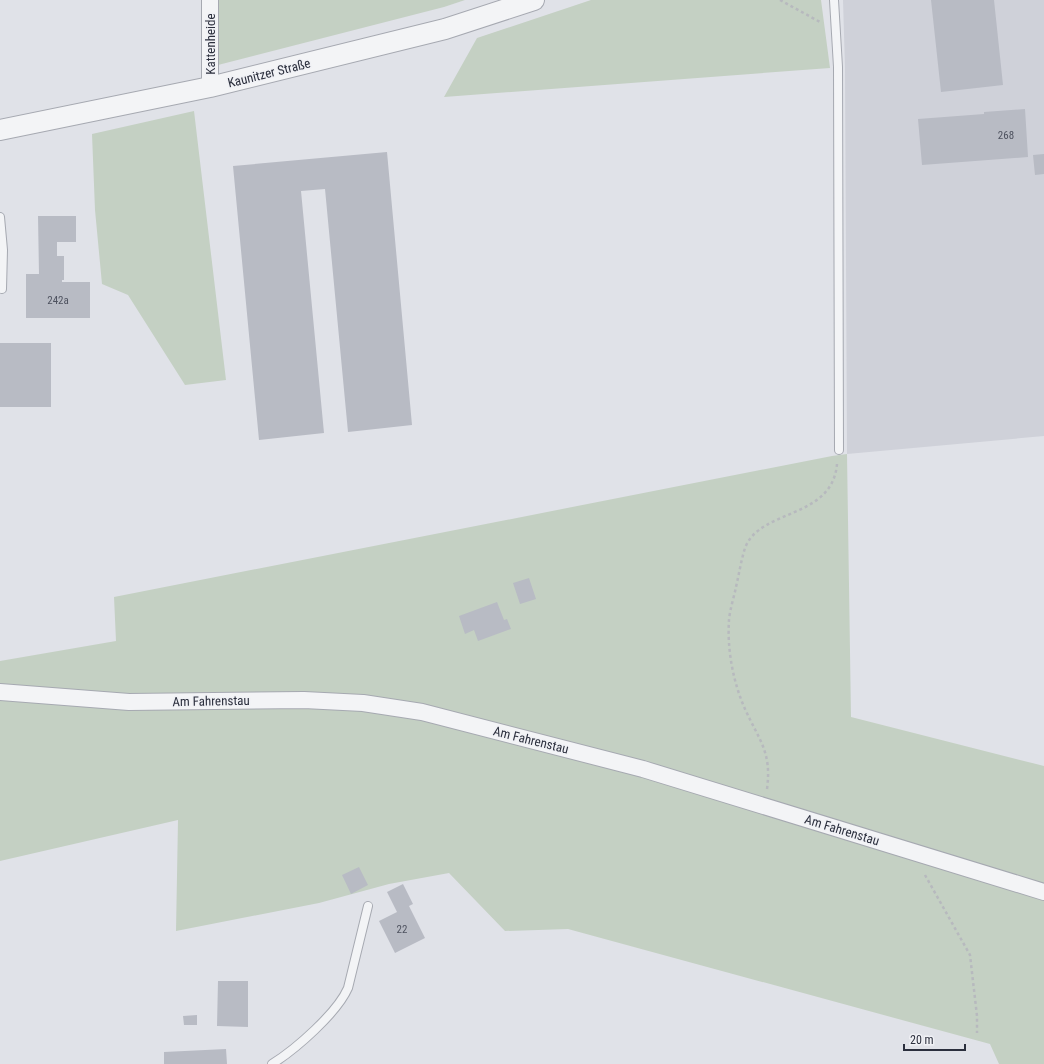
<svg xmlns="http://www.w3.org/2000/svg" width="1044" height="1064" font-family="'Roboto Condensed',sans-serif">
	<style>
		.built { fill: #cfd1d9 }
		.green { fill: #c4d0c3 }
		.building { fill: #b8bbc4 }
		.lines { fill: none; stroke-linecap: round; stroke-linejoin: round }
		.service-casing { stroke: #a6a9b1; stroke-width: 10 }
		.minor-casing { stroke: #a6a9b1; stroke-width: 18 }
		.tertiary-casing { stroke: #a6a9b1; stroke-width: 22 }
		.path { stroke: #b7b9be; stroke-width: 2.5; stroke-dasharray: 3 3; stroke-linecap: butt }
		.service { stroke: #f3f4f6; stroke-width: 8 }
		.minor { stroke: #f3f4f6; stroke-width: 16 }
		.tertiary { stroke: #f3f4f6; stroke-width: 20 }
		.labels { text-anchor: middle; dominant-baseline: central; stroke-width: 3; stroke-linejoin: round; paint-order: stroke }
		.number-label { font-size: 11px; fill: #4e525f }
		.street-label { font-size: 13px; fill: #2b2f3d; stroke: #f0f1f5 }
	</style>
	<rect width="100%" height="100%" fill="#e0e2e8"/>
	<path class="built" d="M843,0H1044V436L847,454L845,68Z"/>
	<path class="green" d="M217,0H465L444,7L218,65Z
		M591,0H821L830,68L444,97L477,38Z
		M194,111L226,380L185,385L128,295L102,284L95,210L92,134Z
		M847,454L851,717L1044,766V1064H999L990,1044L568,929L505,931L449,873L389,884L319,903L176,931L178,820L0,861V661L116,641L114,597L832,456Z"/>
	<path class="building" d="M931,0H994L1003,85L941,92Z
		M1025,109L1028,157L922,165L918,119L984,114V112Z
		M387,152L412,425L348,432L325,189L301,191L324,433L259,440L233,166Z
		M1044,154V174L1035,175L1033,155Z
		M38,216H76V242H57V256H64V280H62V282H90V318H26V274H39Z
		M0,343H51V407H0Z
		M529,578L536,599L520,604L513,583Z
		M497,602L504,620L507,619L511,629L478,641L474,630L465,634L459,616Z
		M359,867L368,885L351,894L342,875Z
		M403,884L413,904L409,906L425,938L395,953L379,921L397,912L387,892Z
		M218,981H248V1027L217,1026Z
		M197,1015V1025H184L183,1016Z
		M226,1049L227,1064H164V1052Z"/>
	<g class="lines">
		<g class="service-casing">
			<path id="service" d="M834,0L838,67L839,450
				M0,217L3,250L2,289
				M272,1064C296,1049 337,1013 348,988L368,906"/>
		</g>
		<g class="minor-casing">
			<path id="minor" d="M210,0V87
				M0,692L129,702L304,700L363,703L422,712L643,769L1044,892"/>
		</g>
		<g class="tertiary-casing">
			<path id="tertiary" d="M0,130L210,87L445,29L534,0"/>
		</g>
		<path class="path" d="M780,0L820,22
			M767,789C772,752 759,740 745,709C733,682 727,649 729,620C730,609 734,597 736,587C739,574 741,561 745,548C760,508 832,520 837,464
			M925,875L970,955L977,1016V1033"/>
		<use href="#service" class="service"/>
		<use href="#minor" class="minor"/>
		<use href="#tertiary" class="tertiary"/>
	</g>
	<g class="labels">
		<g class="number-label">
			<text x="1006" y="135">268</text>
			<text x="58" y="300">242a</text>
			<text x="402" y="929">22</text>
		</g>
		<g class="street-label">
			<text transform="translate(210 44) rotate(-90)">Kattenheide</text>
			<text transform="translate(269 73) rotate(-14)">Kaunitzer Straße</text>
			<text transform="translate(211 701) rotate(-1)">Am Fahrenstau</text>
			<text transform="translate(531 740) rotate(14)">Am Fahrenstau</text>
			<text transform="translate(842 830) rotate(17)">Am Fahrenstau</text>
		</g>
	</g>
	<path d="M904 1044v6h61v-6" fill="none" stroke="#2b2f3d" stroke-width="2"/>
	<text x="910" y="1044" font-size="12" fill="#2b2f3d" stroke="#f0f1f5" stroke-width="3" paint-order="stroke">20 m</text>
</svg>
